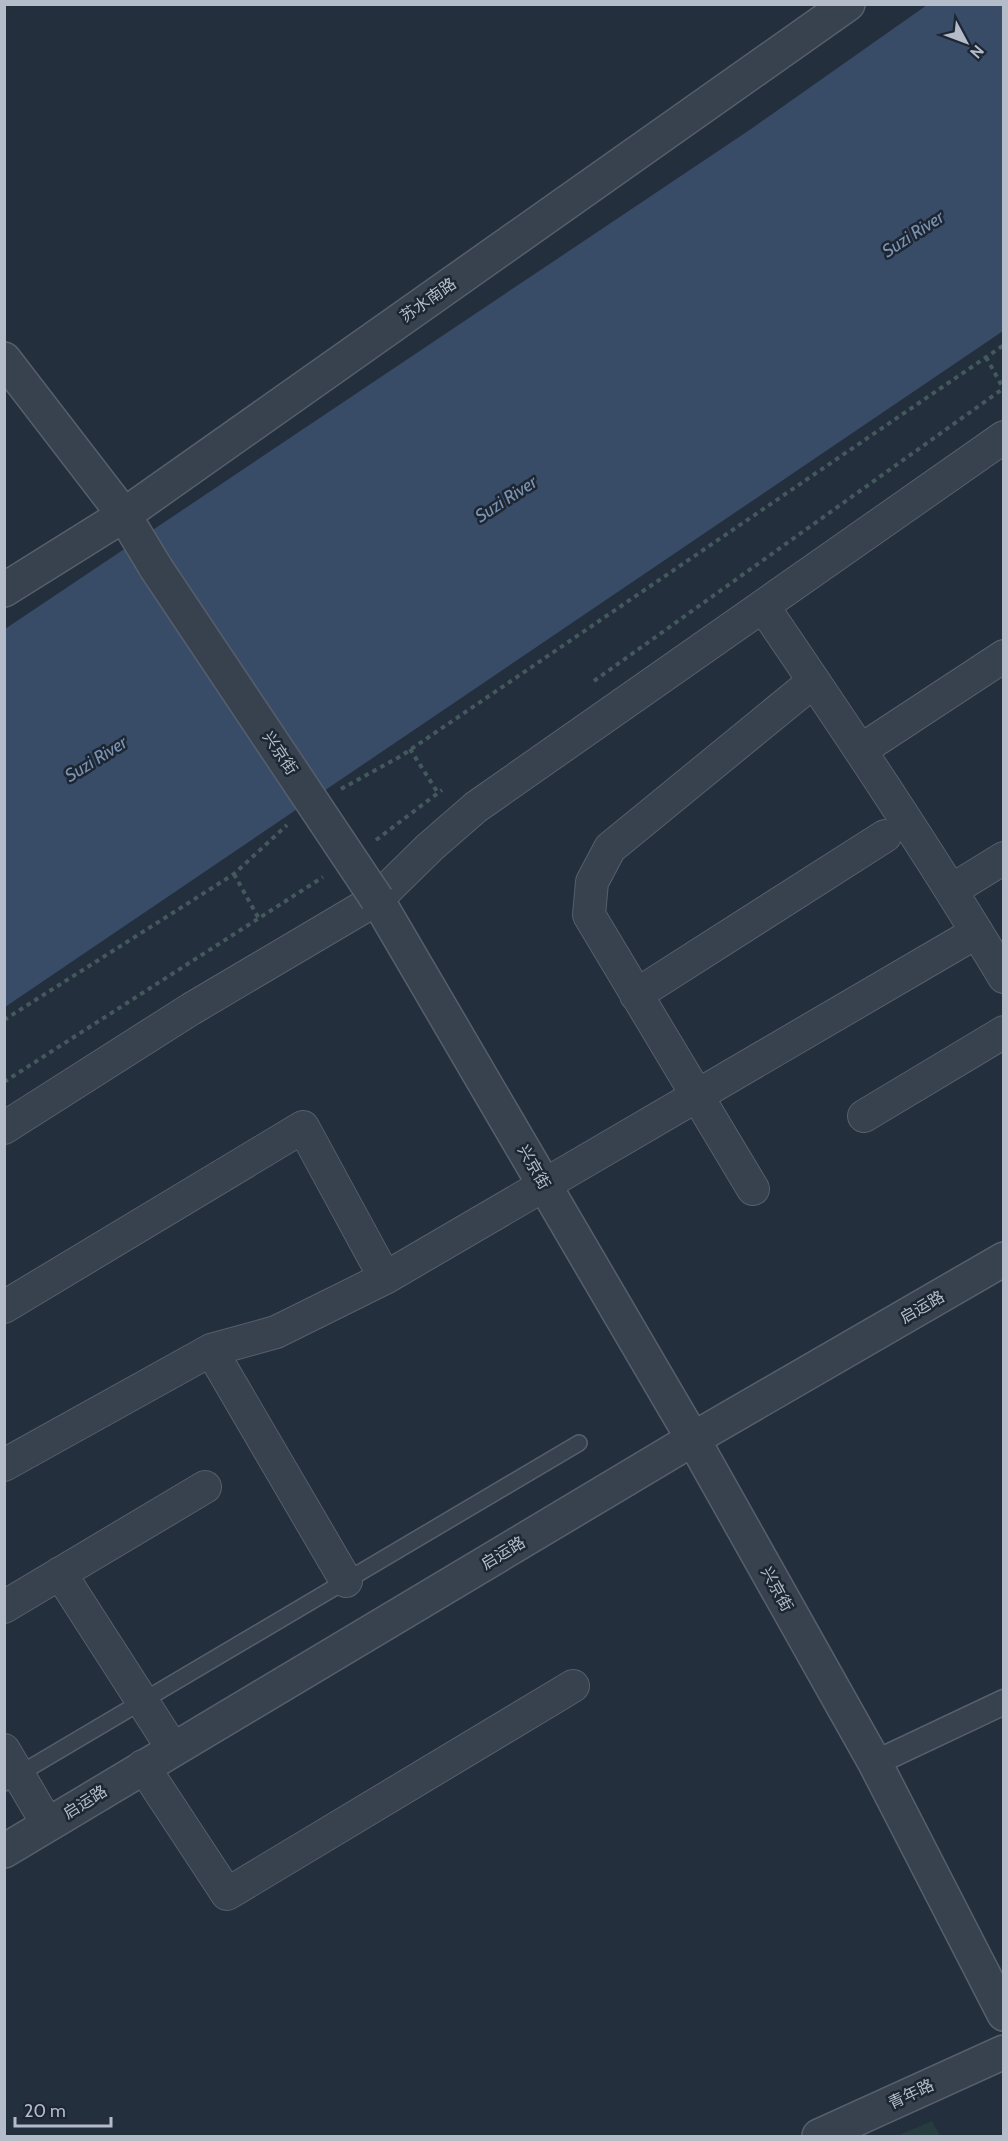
<svg xmlns="http://www.w3.org/2000/svg" width="1008" height="2141" font-family="Cabin,'Noto Sans SC',sans-serif">
	<style>
		.green { fill: #263c3f }
		.water { fill: #394c67 }
		.lines { fill: none; stroke-linecap: round; stroke-linejoin: round }
		.service-casing { stroke: #565f6c; stroke-width: 18 }
		.pedestrian-casing { stroke: #565f6c; stroke-width: 27 }
		.minor-casing { stroke: #565f6c; stroke-width: 34 }
		.tertiary-casing { stroke: #565f6c; stroke-width: 36 }
		.path { stroke: #44595c; stroke-width: 4; stroke-dasharray: 4.5 4.5; stroke-linecap: butt }
		.service { stroke: #38414e; stroke-width: 15 }
		.pedestrian { stroke: #38414e; stroke-width: 24 }
		.minor { stroke: #38414e; stroke-width: 32 }
		.tertiary { stroke: #38414e; stroke-width: 33 }
		.tertiary-bridge-casing { stroke: #565f6c; stroke-width: 36; stroke-linecap: butt }
		.tertiary-bridge { stroke: #38414e; stroke-width: 33 }
		.labels { text-anchor: middle; dominant-baseline: central; stroke-width: 5; stroke-linejoin: round; paint-order: stroke }
		.street-label { font-size: 16px; fill: #b4bcc9; stroke: #1d2633 }
		.water-label { font-size: 18px; font-style: italic; fill: #7c92b1; stroke: #1d2633 }
	</style>
	<rect width="100%" height="100%" fill="#242f3e"/>
	<path class="green" d="M932,2121L940,2136H897Z"/>
	<path class="water" d="M927,5H1003V331L5,1007V629L751,129Z"/>
	<g class="lines">
		<g class="service-casing">
			<path id="service" d="M4,1783L579,1443"/>
		</g>
		<g class="pedestrian-casing">
			<path id="pedestrian" d="M875,1763L1004,1702"/>
		</g>
		<g class="minor-casing">
			<path id="minor" d="M763,606C846,728 928,850 1004,977
				M861,750L1004,656
				M952,890L1004,858
				M636,995L885,836
				M864,1116L1004,1032
				M4,1128L191,1009L377,899L430,847L476,807L1004,437
				M753,1189L589,915L592,882L610,848L814,681
				M4,1307L303,1127L385,1278
				M211,1350L346,1581
				M4,1465L211,1350L276,1332L385,1278L977,932
				M60,1573L173,1749
				M4,1607L205,1487
				M4,1750L48,1825
				M143,1766L227,1894L573,1686"/>
		</g>
		<g class="tertiary-casing">
			<path id="tertiary" d="M4,359L124,515L156,568
				M4,590L124,515L848,4
				M377,899L693,1439L875,1763L1004,2014
				M4,1851L693,1439L1004,1259
				M819,2136L1004,2052"/>
		</g>
		<path class="path" d="M986,357L1003,388
			M594,681L1004,388
			M410,749L438,793
			M341,789L401,756L1004,345
			M376,840L442,790
			M234,874L259,919
			M4,1020L234,874L287,825
			M4,1082L323,877"/>
		<use href="#service" class="service"/>
		<use href="#pedestrian" class="pedestrian"/>
		<use href="#minor" class="minor"/>
		<use href="#tertiary" class="tertiary"/>
		<g class="tertiary-bridge-casing">
			<path id="tertiary-bridge" d="M156,568L377,899"/>
		</g>
		<use href="#tertiary-bridge" class="tertiary-bridge"/>
	</g>
	<g class="labels">
		<g class="street-label">
			<text transform="translate(428 300) rotate(-35)">苏水南路</text>
			<text transform="translate(280 753) rotate(56)">兴京街</text>
			<text transform="translate(534 1167) rotate(60)">兴京街</text>
			<text transform="translate(922 1307) rotate(-30)">启运路</text>
			<text transform="translate(503 1553) rotate(-31)">启运路</text>
			<text transform="translate(777 1589) rotate(61)">兴京街</text>
			<text transform="translate(85 1802) rotate(-32)">启运路</text>
			<text transform="translate(911 2094) rotate(-25)">青年路</text>
		</g>
		<g class="water-label">
			<text transform="translate(913 234) rotate(-33)">Suzi River</text>
			<text transform="translate(506 499) rotate(-33)">Suzi River</text>
			<text transform="translate(96 759) rotate(-32)">Suzi River</text>
		</g>
	</g>
	<rect width="1008" height="2141" fill="none" stroke="#b4bcc9" stroke-width="12"/>
	<g transform="translate(966 42) rotate(131)" stroke="#1d2633" stroke-width="4.5" paint-order="stroke">
	<path d="M0-4.5L10 22L0 15L-10 22Z" fill="#b4bcc9"/>
	<text y="-9" font-size="16" font-weight="bold" text-anchor="middle" fill="#b4bcc9">N</text>
	</g>
	<path d="M15 2117v9h96v-9" fill="none" stroke="#b4bcc9" stroke-width="3"/>
	<text x="24" y="2117" font-size="18" fill="#b4bcc9" stroke="#1d2633" stroke-width="4.5" paint-order="stroke">20 m</text>
</svg>
